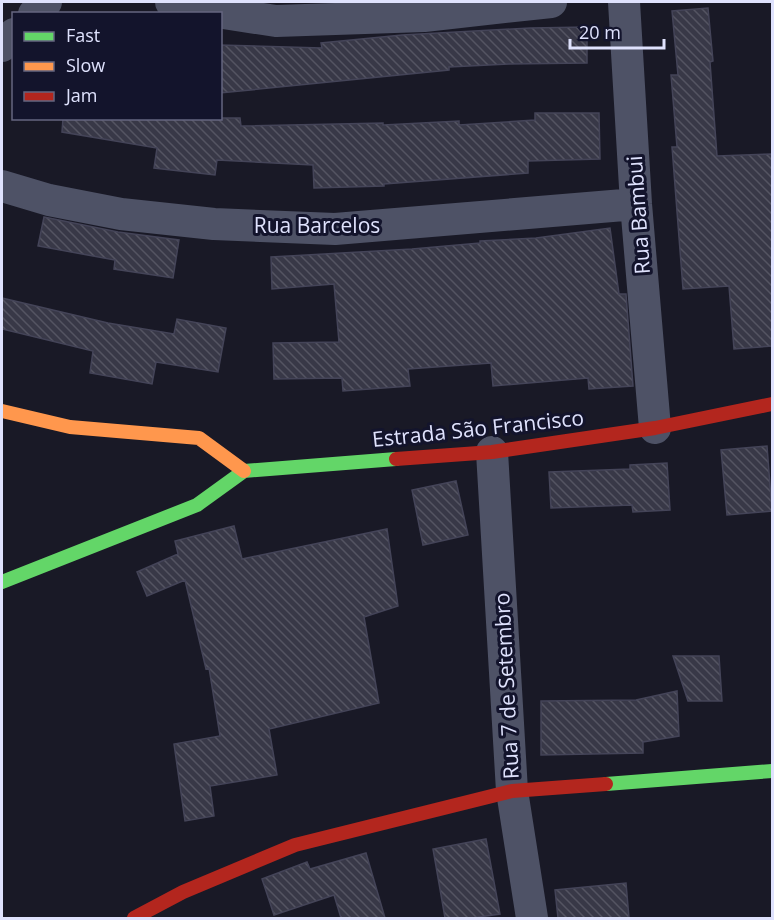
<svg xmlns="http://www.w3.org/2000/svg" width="774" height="920" font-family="'Open Sans',sans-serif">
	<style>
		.building { fill: url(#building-back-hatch); stroke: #444458; stroke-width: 1.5 }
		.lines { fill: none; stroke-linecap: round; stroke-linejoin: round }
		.street { stroke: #4e5266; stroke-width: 32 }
		.fast { stroke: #63d668; stroke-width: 14 }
		.slow { stroke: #ff974d; stroke-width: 14 }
		.jam { stroke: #b3261e; stroke-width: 14 }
		.labels { text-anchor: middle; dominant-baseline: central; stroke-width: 6; stroke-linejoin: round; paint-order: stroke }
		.street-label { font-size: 21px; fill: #dfe2fd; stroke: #13142c }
	</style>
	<defs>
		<pattern id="building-back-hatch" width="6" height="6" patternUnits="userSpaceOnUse" patternTransform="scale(1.5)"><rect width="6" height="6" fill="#383847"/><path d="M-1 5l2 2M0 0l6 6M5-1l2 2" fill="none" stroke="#545462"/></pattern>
	</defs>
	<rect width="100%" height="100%" fill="#191926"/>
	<path class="building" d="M708,8L713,61L710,62L717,156L772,154V346L734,349L729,286L683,289L672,147H677L671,75H678L672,11Z
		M587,27V63L509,64L449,67V70L220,93V45L322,48L321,43L402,35L530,28Z
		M535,113H599L600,159L528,161V173L384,184V186L314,188L313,165L217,160L215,175L154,168L157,148L62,132L63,118H240L241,126L383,123V125L459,121V125L535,120Z
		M44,217L118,232L179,240L173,278L114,269L115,260L38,246Z
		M610,228L619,294H626L633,386L589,389L588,378L493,386L491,363L408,369L410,386L343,391L342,378L274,379L273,343L339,342L334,284L272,289L271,257L412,249L480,243V241L536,238Z
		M2,298L108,323L174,334L177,319L226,328L218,372L156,362L152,384L90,373L93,351L2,329Z
		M767,446L772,511L727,515L721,450Z
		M667,463L670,510L633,512L632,505L551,508L549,472L630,469V465Z
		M456,481L468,535L423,545L412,490Z
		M234,526L242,559L387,529L398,606L364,617L379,703L269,729L277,775L210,786L214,816L185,821L174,744L220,736L209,668L206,669L185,580L147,596L137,572L178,554L175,541Z
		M673,656H719L722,701H688Z
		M677,691L679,736L643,742V753L541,755V701L636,700Z
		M486,839L500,914L472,918H445L433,849Z
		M366,853L385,918H341L334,895L274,915L262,879L307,862L310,869Z
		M626,883L629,918H558L555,890Z"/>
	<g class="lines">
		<path class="street" d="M171,2L217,12L276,21L424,16L551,2
			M624,2L636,204L655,428
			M34,14L46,2
			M2,46L14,34
			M2,186L49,200L121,214L214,224L335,229L636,204
			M492,452L512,791L532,918"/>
		<path class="fast" d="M2,582L197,505L244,471L396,459
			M606,784L772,771"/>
		<path class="slow" d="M2,411L70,427L199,438L244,471"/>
		<path class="jam" d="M396,459L492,452L655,428L772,404
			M134,918L183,892L295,845L512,791L606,784"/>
	</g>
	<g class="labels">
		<g class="street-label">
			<text transform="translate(638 215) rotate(-94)">Rua Bambui</text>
			<text x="317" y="225">Rua Barcelos</text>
			<text transform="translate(478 428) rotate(-6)">Estrada São Francisco</text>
			<text transform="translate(506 686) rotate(-93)">Rua 7 de Setembro</text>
		</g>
	</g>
	<rect width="774" height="920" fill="none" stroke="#dfe2fd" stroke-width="6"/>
	<rect x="12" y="12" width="210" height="108" fill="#13142c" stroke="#656680" stroke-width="1.5"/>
	<rect x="24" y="32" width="30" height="9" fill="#63d668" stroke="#656680" stroke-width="1.5"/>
	<text x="66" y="42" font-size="18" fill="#dfe2fd">Fast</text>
	<rect x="24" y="62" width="30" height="9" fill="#ff974d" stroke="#656680" stroke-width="1.5"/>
	<text x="66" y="72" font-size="18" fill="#dfe2fd">Slow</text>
	<rect x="24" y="92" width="30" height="9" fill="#b3261e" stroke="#656680" stroke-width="1.5"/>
	<text x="66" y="102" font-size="18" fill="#dfe2fd">Jam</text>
	<path d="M570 39v9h94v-9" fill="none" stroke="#dfe2fd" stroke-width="3"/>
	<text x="579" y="39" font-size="18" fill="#dfe2fd" stroke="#13142c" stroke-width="4.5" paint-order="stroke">20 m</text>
</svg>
